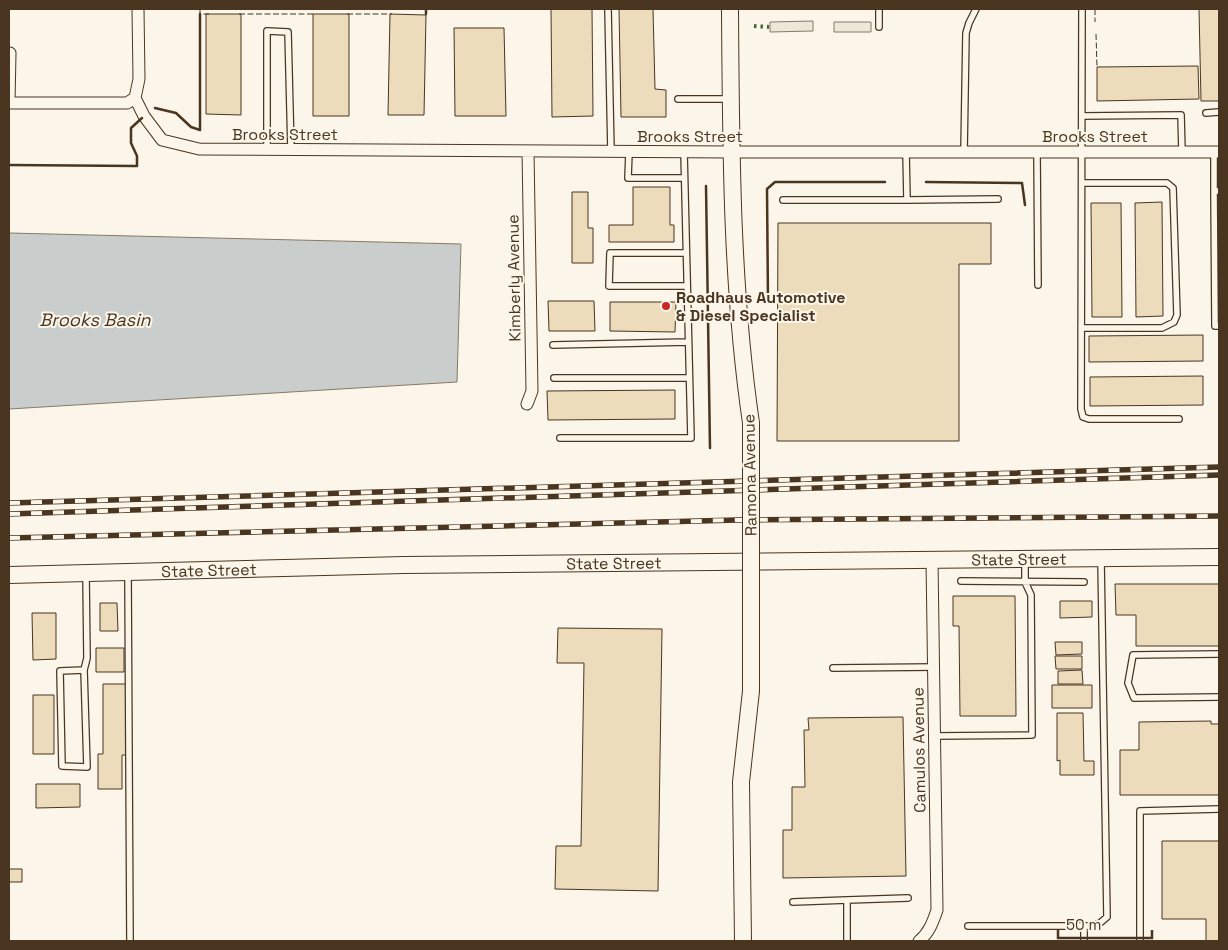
<svg xmlns="http://www.w3.org/2000/svg" width="1228" height="950" font-family="'Space Grotesk',sans-serif">
	<style>
		.parking { fill: #ede7d9; stroke: #887966 }
		.water { fill: #c9cecd; stroke: #887966 }
		.building { fill: #ecdcbc; stroke: #4a3520 }
		.lines { fill: none; stroke-linecap: round; stroke-linejoin: round }
		.lane-casing { stroke: #4a3520; stroke-width: 8 }
		.street-casing { stroke: #4a3520; stroke-width: 13 }
		.secondary-casing { stroke: #4a3520; stroke-width: 18 }
		.lane { stroke: #fbf6e9; stroke-width: 5.5 }
		.street { stroke: #fbf6e9; stroke-width: 11 }
		.secondary { stroke: #fbf6e9; stroke-width: 16 }
		.rail-casing { stroke: #4a3520; stroke-width: 5.5 }
		.rail { stroke: #fbf6e9; stroke-width: 4; stroke-dasharray: 11; stroke-linecap: butt }
		.secondary-bridge-casing { stroke: #4a3520; stroke-width: 18; stroke-linecap: butt }
		.secondary-bridge { stroke: #fbf6e9; stroke-width: 16 }
		.hedge { stroke: #436837; stroke-width: 4; stroke-dasharray: 2.5 4; stroke-linecap: butt }
		.fence { stroke: #4a3520; stroke-width: 1; stroke-dasharray: 6 2.5; stroke-linecap: butt }
		.wall { stroke: #4a3520; stroke-width: 2.5 }
		.poi-dot { fill: #c62828; stroke: #fbf6e9; stroke-width: 2 }
		.labels { text-anchor: middle; dominant-baseline: central; stroke-width: 4; stroke-linejoin: round; paint-order: stroke }
		.street-label { font-size: 16px; fill: #4a3520; stroke: #fbf6e9 }
		.poi-label { font-size: 16px; font-weight: bold; fill: #4a3520; stroke: #fbf6e9; text-anchor: start }
		.water-label { font-size: 18px; font-style: italic; fill: #4a3520; stroke: #fbf6e9 }
	</style>
	<rect width="100%" height="100%" fill="#fbf6e9"/>
	<path class="parking" d="M813,21V31L770,32V22Z
		M834,22H871V32H834Z"/>
	<path class="water" d="M9,233L461,244L457,382L9,409Z"/>
	<path class="building" d="M551,9H592L593,116L552,117Z
		M619,9H653L655,89L666,90V117H621Z
		M1199,9H1219V101H1201Z
		M206,14H241V115L206,114Z
		M313,14H349V116H313Z
		M390,14L426,15L424,115H388Z
		M454,28H504L506,116H455Z
		M1198,66L1199,99L1097,101V67Z
		M633,187H670V225H674V242H609V225H633Z
		M572,192H588V228H593V263H572Z
		M1162,202L1163,316L1136,317L1135,203Z
		M1091,203H1121L1122,317H1092Z
		M778,223H991V264H959V441H777Z
		M548,301H594L595,331H549Z
		M610,302H676L675,332L610,331Z
		M1203,335V361L1089,362V336Z
		M1203,376V405L1090,406V377Z
		M675,390V419L548,420L547,391Z
		M1115,584H1219V646H1136V615H1116Z
		M953,596H1015L1016,716H960L959,626H953Z
		M1060,601H1092V617L1060,618Z
		M100,603H117L118,631H100Z
		M32,613H56V659L33,660Z
		M558,628L662,629L658,891L555,889L556,846H581L584,663H557Z
		M1055,642H1082V654L1056,655Z
		M96,648H124V672H96Z
		M1055,656H1082V669H1056Z
		M1082,670L1083,684H1058V671Z
		M103,684H126V755H122V789H98V754H103Z
		M1052,685H1092V708H1052Z
		M33,695H54V754H33Z
		M1057,713H1083L1084,761H1094V775H1060V760L1057,761Z
		M903,717L906,876L783,878V830H792V787H805L804,730H809L808,718Z
		M1211,721V724H1219V795H1120V750H1139V722Z
		M36,784H80V807L36,808Z
		M1162,841H1219V941H1206V919H1162Z
		M9,869H22V882H9Z"/>
	<g class="lines">
		<g class="lane-casing">
			<path id="lane" d="M608,9L611,152
				M1082,9L1081,409L1083,417L1089,419H1179
				M879,27V9
				M678,99H729
				M1206,113L1219,112
				M1082,116L1181,115L1182,152
				M267,150V31L288,32L291,150
				M629,152L628,178H684
				M906,152L907,200L998,199
				M964,152L966,33L969,23L976,9
				M1037,152L1038,285
				M1214,152V191H1219
				M1214,191L1215,326H1219
				M783,200H907
				M686,253H610L609,286H687
				M1081,328H1162L1174,322L1177,315L1173,188L1167,183H1082
				M553,345L688,342
				M554,378H689
				M560,438H691L684,152
				M128,574L130,941
				M961,581L1084,582
				M1219,654L1133,655L1128,683L1134,698L1219,697
				M833,668L935,667
				M84,670L60,671L62,766L87,767L84,670L87,658L86,575
				M935,736L1032,735L1031,595L1025,582V561
				M793,902L847,900
				M968,926H1090L1100,923L1107,917L1101,561
				M1084,926V941
				M847,941V900L908,898
				M1140,941V811L1219,809"/>
		</g>
		<g class="street-casing">
			<path id="street" d="M135,98L144,116L162,140L199,149L732,152H1219
				M135,98L139,79L138,9
				M9,103H127L135,98
				M9,103L10,53
				M527,404L532,391L528,151
				M919,941C929,933 933,922 937,910L932,560"/>
		</g>
		<g class="secondary-casing">
			<g id="secondary">
				<path d="M730,9C731,147 731,286 751,423"/>
				<path id="s1" d="M9,575L404,565L1219,557"/>
				<path d="M743,941L741,782L751,691V618"/>
			</g>
		</g>
		<use href="#lane" class="lane"/>
		<use href="#street" class="street"/>
		<use href="#secondary" class="secondary"/>
		<g class="rail-casing">
			<path id="rail" d="M9,503L1219,467
				M9,514L1219,475
				M9,538L738,520L1219,516"/>
		</g>
		<use href="#rail" class="rail"/>
		<g class="secondary-bridge-casing">
			<path id="secondary-bridge" d="M751,423V618"/>
		</g>
		<use href="#secondary-bridge" class="secondary-bridge"/>
		<path class="hedge" d="M754,26L769,27"/>
		<path class="fence" d="M200,9V14H209
			M1095,9V22
			M239,14H314
			M347,14H392
			M1096,34L1097,67"/>
		<path class="wall" d="M426,9V14
			M155,108L176,113L191,127L200,130V14
			M9,165L137,166V156L131,143V128L142,118
			M926,182L1022,183L1025,205
			M706,186L710,448
			M768,302L767,189L775,182H885"/>
	</g>
	<circle class="poi-dot" cx="666" cy="306" r="5"/>
	<g class="labels">
		<g class="street-label">
			<text x="285" y="134">Brooks Street</text>
			<text x="690" y="136">Brooks Street</text>
			<text x="1095" y="136">Brooks Street</text>
			<text transform="translate(514 278) rotate(-91)">Kimberly Avenue</text>
			<text transform="translate(750 475) rotate(-91)">Ramona Avenue</text>
			<text stroke="none"><textPath href="#s1" startOffset="1010">State Street</textPath></text>
			<text stroke="none"><textPath href="#s1" startOffset="605">State Street</textPath></text>
			<text stroke="none"><textPath href="#s1" startOffset="200">State Street</textPath></text>
			<text transform="translate(919 750) rotate(-91)">Camulos Avenue</text>
		</g>
		<g class="poi-label">
			<text x="676" y="297">Roadhaus Automotive<tspan x="676" dy="18">&amp; Diesel Specialist</tspan></text>
		</g>
		<g class="water-label">
			<text x="95" y="319">Brooks Basin</text>
		</g>
	</g>
	<rect width="1228" height="950" fill="none" stroke="#4a3520" stroke-width="20"/>
	<path d="M1058 930v8h94v-8" fill="none" stroke="#4a3520" stroke-width="2.5"/>
	<text x="1066" y="930" font-size="15" fill="#4a3520" stroke="#fbf6e9" stroke-width="4" paint-order="stroke">50 m</text>
</svg>
